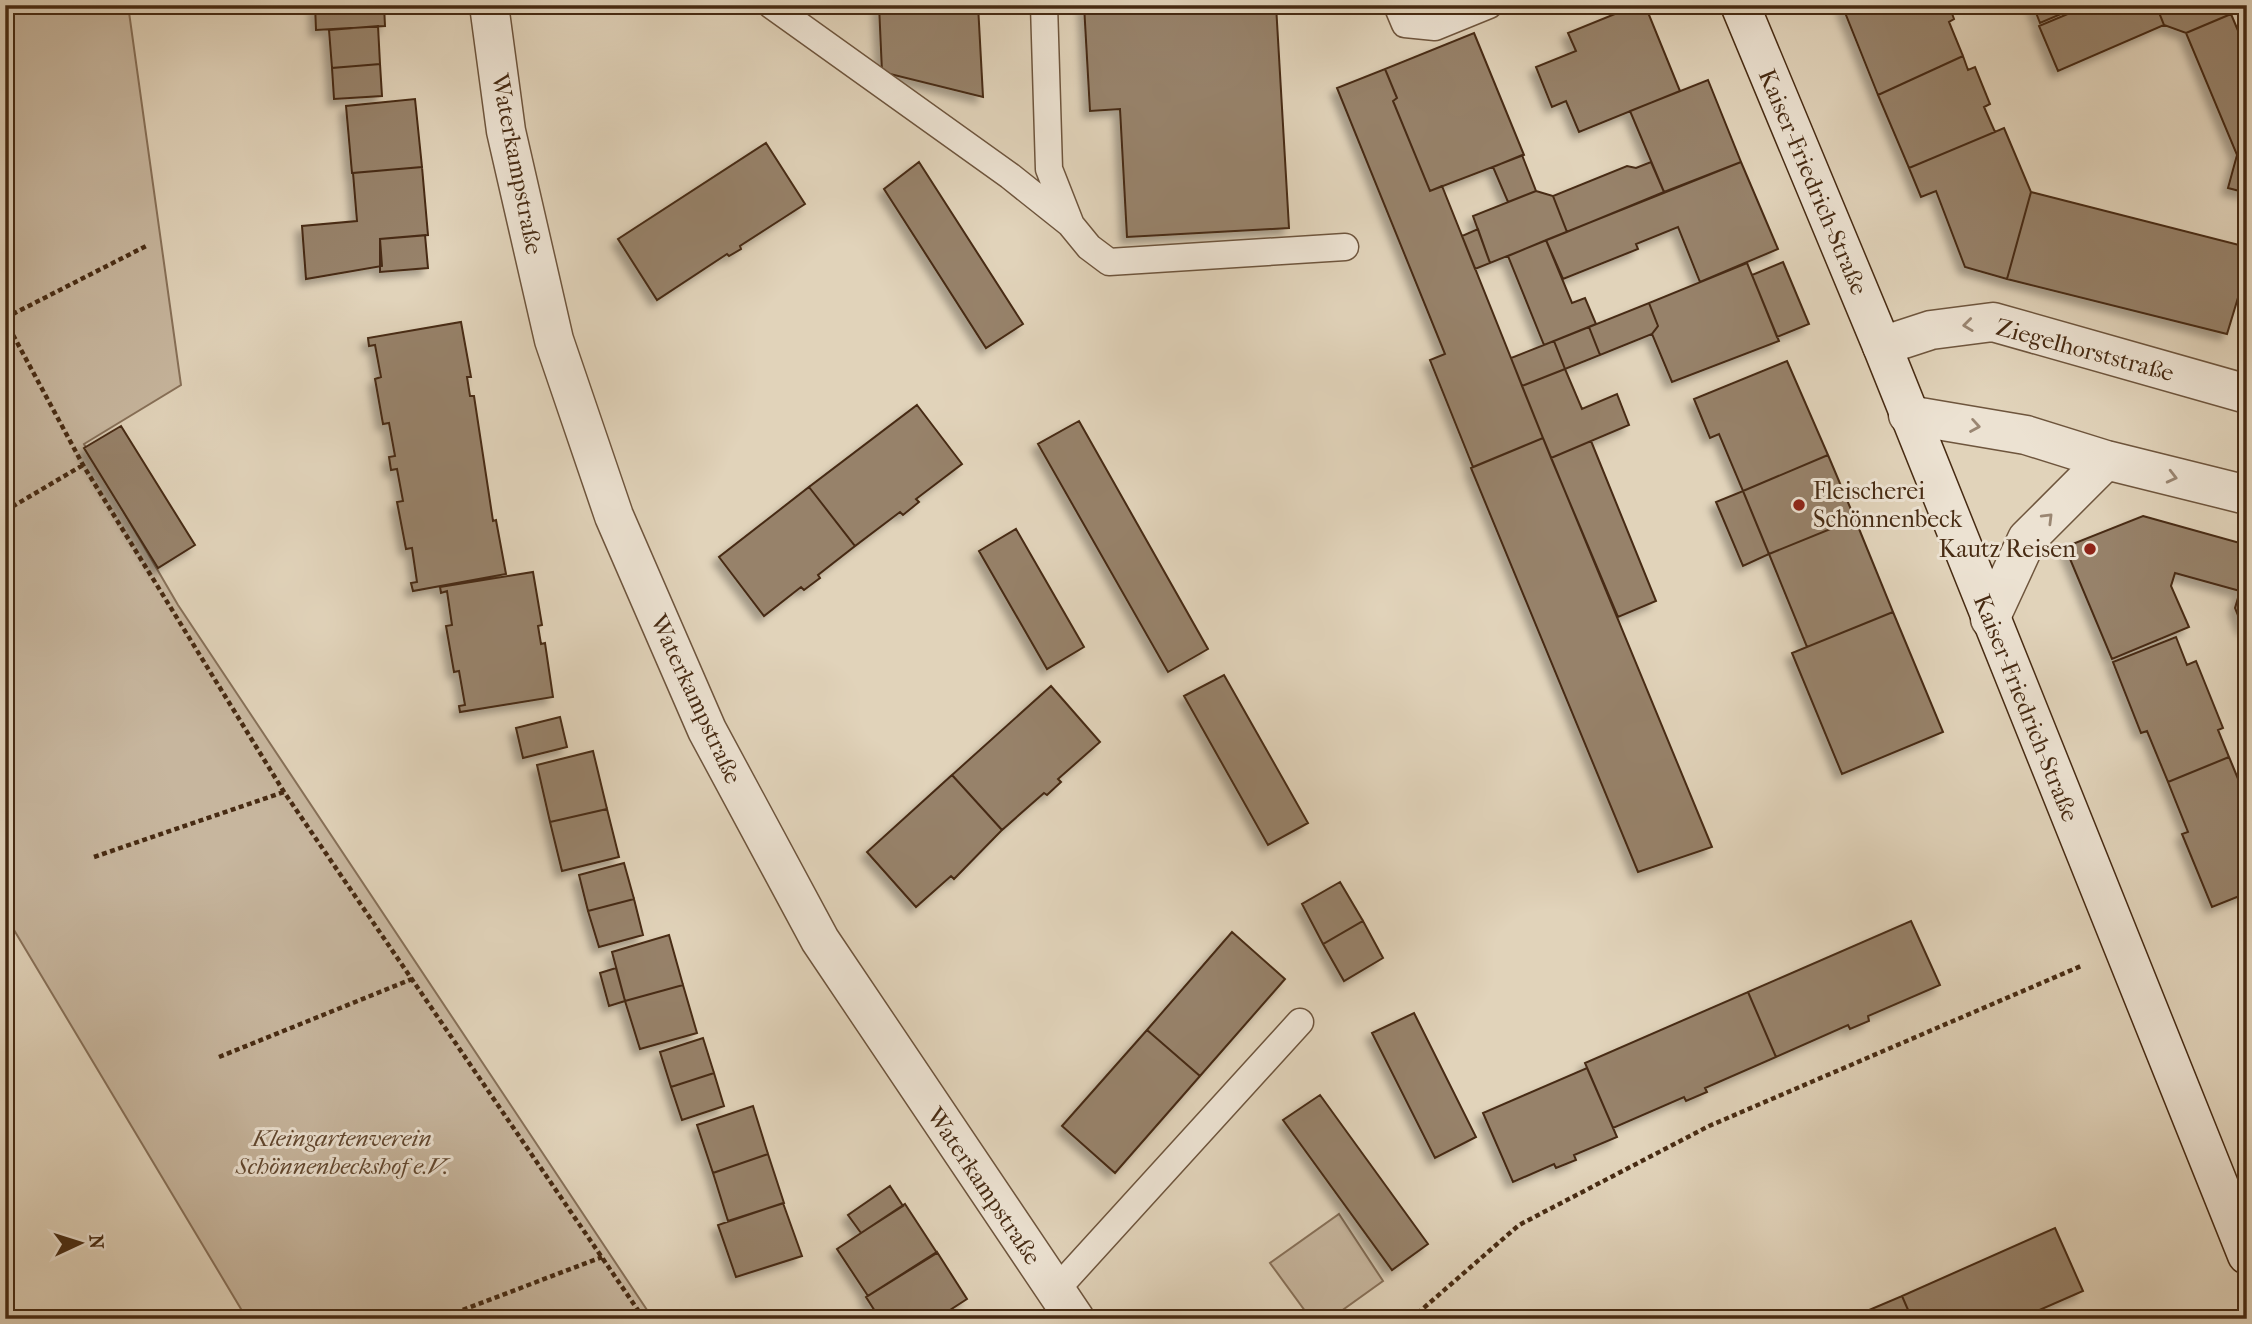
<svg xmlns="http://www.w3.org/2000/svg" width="2252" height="1324" font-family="'IM FELL French Canon',serif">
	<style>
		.green { fill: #c7b69e; stroke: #877058; stroke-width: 2 }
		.building { fill: #97826a; stroke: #472b13; stroke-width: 2; filter: url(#shadow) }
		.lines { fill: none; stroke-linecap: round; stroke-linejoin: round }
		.service-casing { stroke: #6e553d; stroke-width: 29 }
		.minor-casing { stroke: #6e553d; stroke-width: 41 }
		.tertiary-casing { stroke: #6e553d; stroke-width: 41 }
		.secondary-casing { stroke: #472b13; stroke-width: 41 }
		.path { stroke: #472b13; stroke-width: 4.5; stroke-dasharray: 5 3.5; stroke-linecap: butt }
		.service { stroke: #ece2d2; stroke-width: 26 }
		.minor { stroke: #ece2d2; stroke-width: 38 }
		.tertiary { stroke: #ece2d2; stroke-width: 38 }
		.secondary { stroke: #ece2d2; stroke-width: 38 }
		.oneway { stroke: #9a8672 }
		.poi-dot { fill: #8f2418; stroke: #ece2d2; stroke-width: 2.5 }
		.labels { text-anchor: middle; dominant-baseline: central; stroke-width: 6; stroke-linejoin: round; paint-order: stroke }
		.street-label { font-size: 24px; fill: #472b13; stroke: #ece2d2 }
		.poi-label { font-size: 24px; fill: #472b13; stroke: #ece2d2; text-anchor: start }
		.park-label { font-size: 24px; font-style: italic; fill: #61472f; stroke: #ece2d2 }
	</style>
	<defs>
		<filter id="shadow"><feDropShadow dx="-6" dy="6" stdDeviation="3.5" flood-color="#0004"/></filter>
	</defs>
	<rect width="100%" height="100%" fill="#e1d3ba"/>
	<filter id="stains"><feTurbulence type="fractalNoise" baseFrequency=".00286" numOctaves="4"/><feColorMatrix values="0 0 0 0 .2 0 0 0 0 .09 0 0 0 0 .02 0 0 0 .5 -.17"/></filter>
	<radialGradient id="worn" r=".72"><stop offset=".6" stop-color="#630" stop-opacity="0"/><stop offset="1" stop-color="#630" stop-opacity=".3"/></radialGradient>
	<path class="green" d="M5,5H128L181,385L84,444L178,605L653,1319H247L5,915Z
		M1339,1214L1383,1281L1330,1319H1311L1270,1263Z"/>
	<path class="building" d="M315,5H384L385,26L316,30Z
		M879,5H978L983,97L882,72Z
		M1084,5H1276L1289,228L1127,237L1120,109L1090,111Z
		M1637,5H1645L1680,91L1579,132L1566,101L1552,107L1536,67L1576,51L1568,33Z
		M1842,5H1949L1954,19L1949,22L1963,56L1878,95Z
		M2033,5H2082L2040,23Z
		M2089,5H2156L2164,25L2058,71L2039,26Z
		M2156,5H2227L2231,14L2186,33L2164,25Z
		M2231,14L2247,52V158L2237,155L2186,33Z
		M378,26L380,64L332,68L329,30Z
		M1474,33L1524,155L1430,191L1393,101L1397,98L1385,69Z
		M1963,56L1968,70L1975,67L1990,104L1984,107L1995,132L1909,168L1878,95Z
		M380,64L382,96L334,99L332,68Z
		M1385,69L1397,98L1393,101L1430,191L1442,186L1543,438L1473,467L1430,360L1445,354L1337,88Z
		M1708,80L1741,162L1664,192L1630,111Z
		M415,99L422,167L352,173L346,106Z
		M2004,128L2031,192L2007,279L1965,267L1936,191L1921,197L1909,168Z
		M766,143L805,204L740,246L741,249L729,256L727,254L657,300L618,239Z
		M1522,155L1536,191L1508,202L1493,167Z
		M2237,155L2247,158V193L2228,188Z
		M919,162L1023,324L986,348L884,189Z
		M1651,162L1664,192L1567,232L1553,196L1627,166L1636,168Z
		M1741,162L1778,249L1700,282L1678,227L1636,244L1638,249L1563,279L1546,240Z
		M422,167L428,235L380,239L382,266L306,279L302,226L357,221L353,173Z
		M1536,191L1553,196L1567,232L1490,263L1473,216Z
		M2031,192L2247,247V268L2227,334L2007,279Z
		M1478,229L1490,263L1475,269L1462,236Z
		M425,235L428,268L380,272V239Z
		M1546,240L1572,303L1585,298L1596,324L1544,345L1508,256Z
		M1783,262L1809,324L1777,337L1752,275Z
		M1747,263L1779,341L1672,382L1652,334L1658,326L1649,303Z
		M1649,303L1658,326L1652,334L1600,355L1589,327Z
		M461,322L471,377H467L470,396H474L493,521L496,520L506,574L413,591L411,583L417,582L412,548L406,549L397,502L403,501L397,469L391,470L389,457L395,456L389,423L383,424L375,379L381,377L375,345L369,346L368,338Z
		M1589,327L1600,355L1565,369L1554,341Z
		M1554,341L1565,369L1522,386L1511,358Z
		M1787,361L1828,455L1743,491L1719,434L1710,438L1694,399Z
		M1565,369L1582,409L1617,394L1629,425L1551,458L1522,386Z
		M917,405L962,464L916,499L919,502L903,515L900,512L855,546L809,487Z
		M1079,421L1208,649L1168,672L1038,444Z
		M121,426L195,545L158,568L84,448Z
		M1543,438L1712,847L1638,872L1471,468Z
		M1591,441L1656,601L1618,617L1551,458Z
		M1828,455L1855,519L1769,554L1743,491Z
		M809,487L855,546L818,575L820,578L804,590L801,587L764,616L719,557Z
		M1743,491L1769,554L1743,566L1716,502Z
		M2143,516L2247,545V568L2240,591L2175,573L2171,586L2189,627L2112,659L2065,547Z
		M1855,519L1893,612L1807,647L1769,554Z
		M1016,529L1084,647L1047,669L979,551Z
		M2247,568V629L2243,628L2235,608Z
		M533,572L542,625L538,626L541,644L545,643L553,697L460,712L459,706L465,705L459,671L454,672L446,626L452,625L447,591L441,593L440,587Z
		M1893,612L1943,732L1842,774L1792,653Z
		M2176,637L2187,665L2196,661L2223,728L2218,730L2229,757L2168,782L2147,731L2141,733L2113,662Z
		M1224,675L1308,823L1268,845L1184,696Z
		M1051,686L1100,742L1058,779L1061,782L1047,795L1044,793L1002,830L952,775Z
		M560,717L567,747L523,758L516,728Z
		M593,751L607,809L550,822L537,765Z
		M2229,757L2241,786L2247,784V893L2212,907L2182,834L2188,832L2168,782Z
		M952,775L1002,830L954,879L951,876L916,907L867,852Z
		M607,809L619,857L562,871L550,822Z
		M624,863L634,899L588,911L579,875Z
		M1340,882L1363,921L1323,944L1302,904Z
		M634,899L643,935L599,947L588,911Z
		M1363,921L1383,958L1344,981L1323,944Z
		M1911,921L1940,985L1868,1016L1869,1021L1850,1029L1848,1025L1776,1057L1748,992Z
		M1232,932L1285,979L1200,1076L1147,1030Z
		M669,935L683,985L625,1001L612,952Z
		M616,968L625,1001L609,1006L600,973Z
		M683,985L697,1033L640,1049L625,1001Z
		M1748,992L1776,1057L1705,1088L1707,1092L1686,1101L1684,1097L1613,1128L1585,1063Z
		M1414,1013L1476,1137L1435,1158L1372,1033Z
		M1147,1030L1200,1076L1115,1173L1062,1126Z
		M703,1038L714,1073L671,1087L660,1052Z
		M1587,1068L1617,1137L1574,1155L1576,1160L1556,1168L1554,1164L1513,1182L1483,1113Z
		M714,1073L724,1106L682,1120L671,1087Z
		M1320,1095L1428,1244L1392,1270L1283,1120Z
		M753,1106L768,1154L713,1173L697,1125Z
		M768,1154L784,1203L728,1221L713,1173Z
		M890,1186L903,1206L861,1233L848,1215Z
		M783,1203L802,1256L736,1277L718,1225Z
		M905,1204L937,1253L868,1296L837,1249Z
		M2055,1228L2083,1291L2019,1319H1912L1902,1296Z
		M937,1252L967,1299L936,1319H880L866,1297Z
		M1902,1296L1912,1319H1848Z"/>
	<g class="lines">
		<g class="service-casing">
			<path id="service" d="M771,5L1010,176L1069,223
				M1044,5L1049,169L1071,225L1089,247L1109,262L1345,247
				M1397,5L1405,24L1435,27L1489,5
				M1055,1291L1300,1022"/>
		</g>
		<g class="minor-casing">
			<path id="minor" d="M489,5L506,131L554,340L614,516L707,730L820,940L1075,1319"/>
		</g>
		<g class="tertiary-casing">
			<path id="tertiary" d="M1882,346L1931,330L1993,322L2247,394
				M1908,415L2026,435L2106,460L2247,495
				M1990,619L2027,539L2106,460"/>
		</g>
		<g class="secondary-casing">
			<path id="secondary" d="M1740,5L1882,346L2247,1255"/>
		</g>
		<path class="path" d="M5,318L148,245
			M5,320L83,465L284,792L644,1319
			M5,511L83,465
			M94,857L284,792
			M219,1057L412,979
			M439,1319L602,1257
			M1411,1319L1519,1225L1709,1126L2081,966"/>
		<use href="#service" class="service"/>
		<use href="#minor" class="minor"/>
		<use href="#tertiary" class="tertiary"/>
		<use href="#secondary" class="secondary"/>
	</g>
	<defs><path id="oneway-chevron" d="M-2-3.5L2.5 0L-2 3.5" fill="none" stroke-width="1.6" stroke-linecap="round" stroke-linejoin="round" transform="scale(1.75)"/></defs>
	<g class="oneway">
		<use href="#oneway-chevron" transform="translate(1968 325) rotate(173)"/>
		<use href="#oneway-chevron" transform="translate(1975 426) rotate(10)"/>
		<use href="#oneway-chevron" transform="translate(2172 477) rotate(14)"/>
		<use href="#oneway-chevron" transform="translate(2048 518) rotate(-45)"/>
	</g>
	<g class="poi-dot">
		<circle cx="1799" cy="505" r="7"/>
		<circle cx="2090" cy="549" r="7"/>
	</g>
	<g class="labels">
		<g class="street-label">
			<text transform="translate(517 164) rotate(79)">Waterkampstraße</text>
			<text transform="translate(1813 182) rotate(67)">Kaiser-Friedrich-Straße</text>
			<text transform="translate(2085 350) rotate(15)">Ziegelhorststraße</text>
			<text transform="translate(696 699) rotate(65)">Waterkampstraße</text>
			<text transform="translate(2026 708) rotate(68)">Kaiser-Friedrich-Straße</text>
			<text transform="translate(984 1186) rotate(56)">Waterkampstraße</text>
		</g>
		<g class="poi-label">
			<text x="1813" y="491">Fleischerei<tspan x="1813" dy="28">Schönnenbeck</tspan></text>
			<text x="2076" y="549" text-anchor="end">Kautz Reisen</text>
		</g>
		<g class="park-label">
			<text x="342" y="1138">Kleingartenverein<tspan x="342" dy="28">Schönnenbeckshof e.V.</tspan></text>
		</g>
	</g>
	<rect width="2252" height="1324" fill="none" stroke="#e1d3ba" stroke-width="28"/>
	<rect x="7" y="7" width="2238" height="1310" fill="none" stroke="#472b13" stroke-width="3.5"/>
	<rect x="14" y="14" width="2224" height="1296" fill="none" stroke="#472b13" stroke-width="2"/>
	<g transform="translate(80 1243) rotate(86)" stroke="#ece2d2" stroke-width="5" paint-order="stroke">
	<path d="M0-5L12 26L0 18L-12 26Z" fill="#472b13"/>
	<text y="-10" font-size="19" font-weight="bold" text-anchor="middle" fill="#472b13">N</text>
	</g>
	<rect width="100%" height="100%" filter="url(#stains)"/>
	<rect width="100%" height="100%" fill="url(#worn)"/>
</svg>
